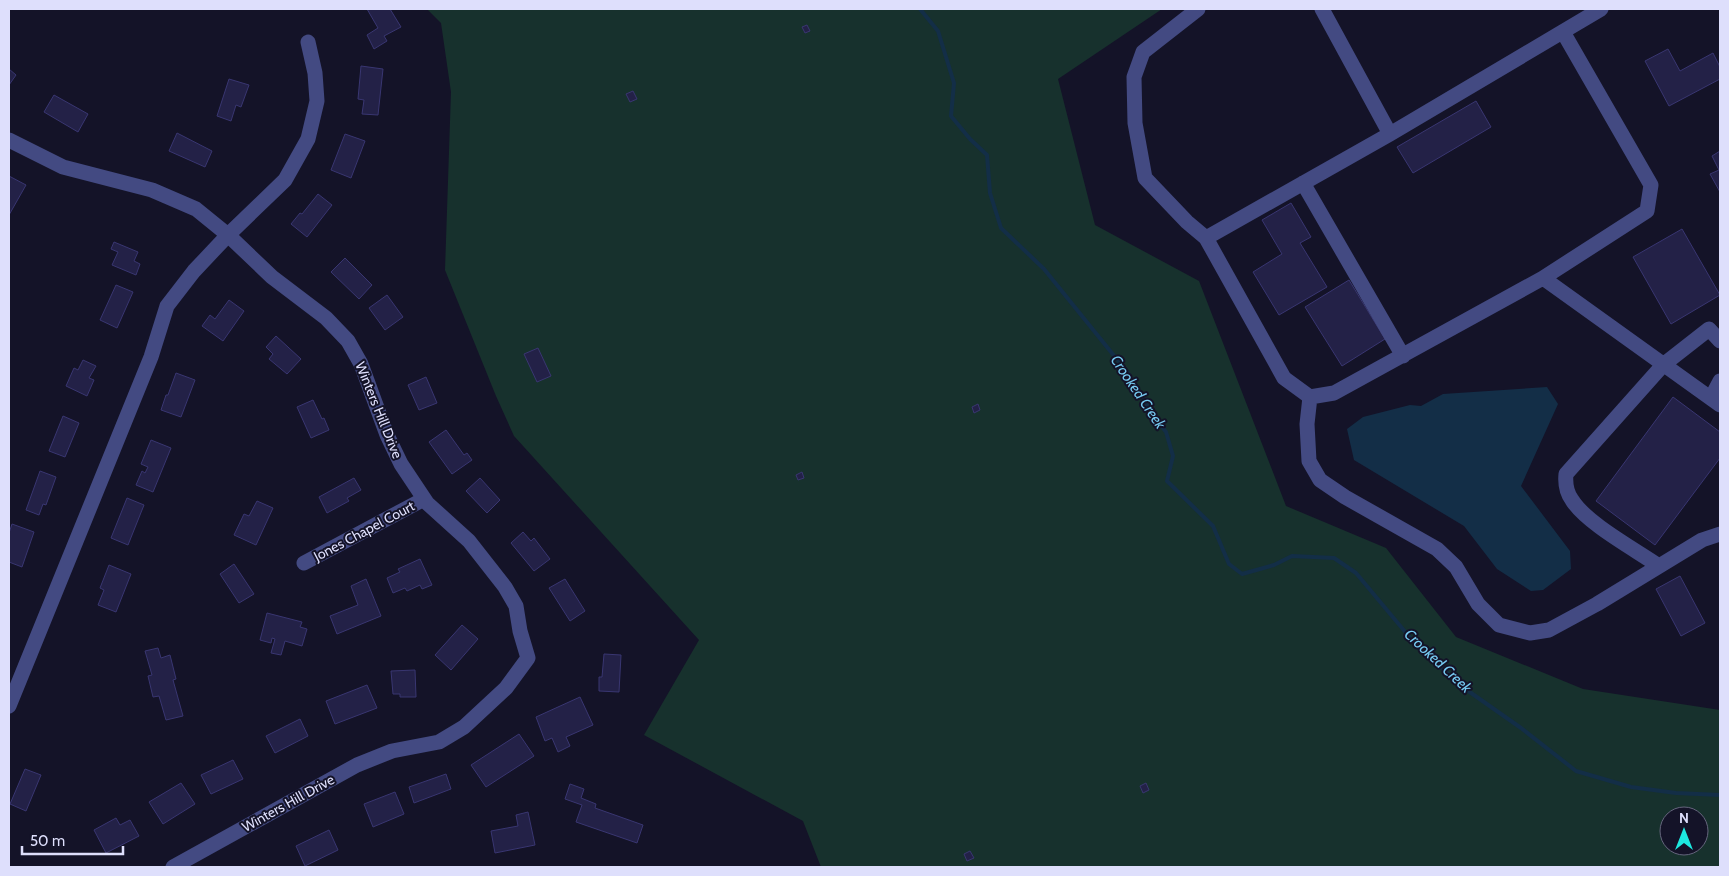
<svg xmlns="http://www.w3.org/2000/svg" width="1729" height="876" font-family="Cabin,sans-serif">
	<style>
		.green { fill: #17312d; fill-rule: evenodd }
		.water { fill: #132e47 }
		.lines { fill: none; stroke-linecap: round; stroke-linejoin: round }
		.stream { stroke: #132e47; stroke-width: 4 }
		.building { fill: #232147; stroke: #393671 }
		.minor { stroke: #434a82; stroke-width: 15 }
		.labels { text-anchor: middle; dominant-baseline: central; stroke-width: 4; stroke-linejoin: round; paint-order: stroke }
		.street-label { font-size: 14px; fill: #dedffc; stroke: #141328 }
		.water-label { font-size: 15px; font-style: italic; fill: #76caf1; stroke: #141328 }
	</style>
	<rect width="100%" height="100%" fill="#141328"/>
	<path class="green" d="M427,9H1162L1058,79L1095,225L1199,281L1286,506L1386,548L1456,637L1583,689L1720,710V867H821L803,821L644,735L699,640L514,436L496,396L445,270L451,92L441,23ZM1669,816H1699V846H1669Z"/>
	<path class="water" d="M1547,387L1558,404L1521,486L1570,551L1571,569L1543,590L1531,591L1497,569L1464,526L1354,460L1347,429L1363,417L1410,405L1421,406L1443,394Z"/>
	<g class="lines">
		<path class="stream" d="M920,9L938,31L954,83L951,116L970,139L987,155L990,193L1001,228L1044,269L1128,373L1152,414L1166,432L1173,456L1167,481L1213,526L1229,564L1242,574L1274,565L1292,556L1334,558L1356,573L1417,646L1464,688L1521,728L1576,771L1631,787L1676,793L1720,795"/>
	</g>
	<path class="building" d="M367,9H390L401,27L384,36L387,41L374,49L367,35L378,28Z
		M807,25L810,31L805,33L802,27Z
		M1668,49L1680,71L1713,53L1720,67V79L1669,106L1645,61Z
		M361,66L383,69L378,115L362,114L364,100L358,99Z
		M9,69L16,75L9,85Z
		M229,79L249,85L241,107L236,105L231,121L217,116Z
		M633,91L637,99L630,102L626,94Z
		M54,95L88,114L78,132L44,112Z
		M1476,101L1491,127L1413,173L1397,147Z
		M177,133L212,151L205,167L169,151Z
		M345,134L365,141L351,178L331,170Z
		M1720,151V192L1710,174L1719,170L1712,156Z
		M9,176L26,185L9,215Z
		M318,194L332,205L307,237L291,224L300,213L302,214Z
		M1291,203L1311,237L1300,243L1327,287L1279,315L1253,272L1282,254L1262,220Z
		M1682,229L1720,295L1671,324L1633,257Z
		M114,242L138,252L134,261L140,264L136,275L112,265L118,252L111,249Z
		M345,258L372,285L359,299L331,272Z
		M1349,280L1385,339L1342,366L1305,307Z
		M116,285L133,292L117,328L100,320Z
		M387,295L403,317L385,330L369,308Z
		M229,300L244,311L223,341L202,326L210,315L215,319Z
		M276,336L301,359L287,374L269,359L273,354L266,347Z
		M538,348L551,376L537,382L524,354Z
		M83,360L96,366L89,378L94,380L87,396L66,386L74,368L78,370Z
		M176,373L195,380L181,417L161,410L166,395H168Z
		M426,377L437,403L419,410L408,385Z
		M1673,397L1720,432V458L1655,545L1596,501Z
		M313,400L322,419L324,418L329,430L311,438L297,407Z
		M978,404L980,410L974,413L972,407Z
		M63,416L79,423L65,457L49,451Z
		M446,430L464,455L467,453L472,460L452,474L429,442Z
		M151,440L171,448L153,492L136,485L142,471L145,473L148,467L141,464Z
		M40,471L56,477L46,505L43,504L39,515L26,510Z
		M802,472L804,478L798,480L796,475Z
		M354,478L361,490L347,498L349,501L327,513L319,497Z
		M480,478L500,500L487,513L466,491Z
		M127,498L144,505L128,545L111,538Z
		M257,501L273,508L256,545L234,535L244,514L249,516Z
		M12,524L34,532L22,567L9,562V533Z
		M523,532L531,541L534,538L550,559L534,571L511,543Z
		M420,559L432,585L422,589L420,585L407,591L405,588L393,593L387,578L400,572L398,569Z
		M234,564L254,594L239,603L220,574Z
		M109,565L131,574L116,612L98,605L104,590L100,588Z
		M1680,576L1705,623L1681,636L1656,589Z
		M366,579L381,616L337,634L330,616L358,605L351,586Z
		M565,579L585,611L570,621L549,588Z
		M267,613L302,622L300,627L307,629L302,646L285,641L281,655L271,653L275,639L272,638L271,643L260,640Z
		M462,625L478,639L451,670L435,655Z
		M158,648L161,658L170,655L176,679L173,680L183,716L166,720L159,696L153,697L148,676L152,675L145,651Z
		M604,654L621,655L619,692L599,691V677H602Z
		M415,670L416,697H400V694H393L391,671Z
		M367,685L377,708L335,724L326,701Z
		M580,697L593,725L566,737L570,746L558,752L552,738L545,741L536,717Z
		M300,719L308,736L275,753L266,736Z
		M519,734L534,756L486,787L471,765Z
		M233,760L243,779L211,794L201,775Z
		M25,769L41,775L26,811L10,804Z
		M446,774L451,789L414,803L409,787Z
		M181,783L195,804L163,824L149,802Z
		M1146,783L1149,790L1143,793L1140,786Z
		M570,784L584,789L581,798L596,804L595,808L643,825L637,843L576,822L582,805L565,799Z
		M395,792L404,814L373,827L364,804Z
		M528,812L535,845L495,853L491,831L518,826L516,815Z
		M116,818L120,825L130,820L139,836L106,853L94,830Z
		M329,830L338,850L305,866L296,846Z
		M970,851L974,858L967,861L964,854Z"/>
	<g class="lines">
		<path class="minor" d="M1198,9L1143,52L1134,77L1135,123L1145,178L1187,222L1206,238L1284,378L1310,397L1334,393L1543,278L1720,405
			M1322,9L1390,134
			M9,140L63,167L152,190L196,209L228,235L272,277L326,318L348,341L361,364L387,435L401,464L427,503L469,541L505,587L516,606L520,631L528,658L506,688L464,727L439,742L392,751L357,765L173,867
			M1303,183L1403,356
			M1206,238L1390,134L1601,9
			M1543,278L1647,211L1651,185L1563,32
			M1310,397L1307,424L1309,461L1320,480L1345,497L1437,549L1456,567L1478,604L1499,625L1530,633L1549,630L1597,604L1702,540L1720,534
			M1711,398L1720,381
			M304,563L424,499
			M1659,566C1636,550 1586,523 1572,500C1566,492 1565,484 1566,474L1663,365L1709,329L1720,341
			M9,706L151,357L167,306L194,271L228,235L285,180L308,139L317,101L315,73L308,42"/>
	</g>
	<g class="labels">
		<g class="street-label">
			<text transform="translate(379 410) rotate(68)">Winters Hill Drive</text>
			<text transform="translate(364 531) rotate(-28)">Jones Chapel Court</text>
			<text transform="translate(288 803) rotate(-29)">Winters Hill Drive</text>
		</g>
		<g class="water-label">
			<text transform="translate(1138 392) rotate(56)">Crooked Creek</text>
			<text transform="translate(1438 661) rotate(43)">Crooked Creek</text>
		</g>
	</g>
	<rect width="1729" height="876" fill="none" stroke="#dedffc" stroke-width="20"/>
	<g transform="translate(1684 831)"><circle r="24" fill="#141328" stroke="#65657d"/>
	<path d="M0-4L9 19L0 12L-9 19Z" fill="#1de8df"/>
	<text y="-8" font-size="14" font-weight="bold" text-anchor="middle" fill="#dedffc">N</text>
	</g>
	<path d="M22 846v8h101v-8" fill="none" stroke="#dedffc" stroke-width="2.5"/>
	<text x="30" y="846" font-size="15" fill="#dedffc" stroke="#141328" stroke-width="4" paint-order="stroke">50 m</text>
</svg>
